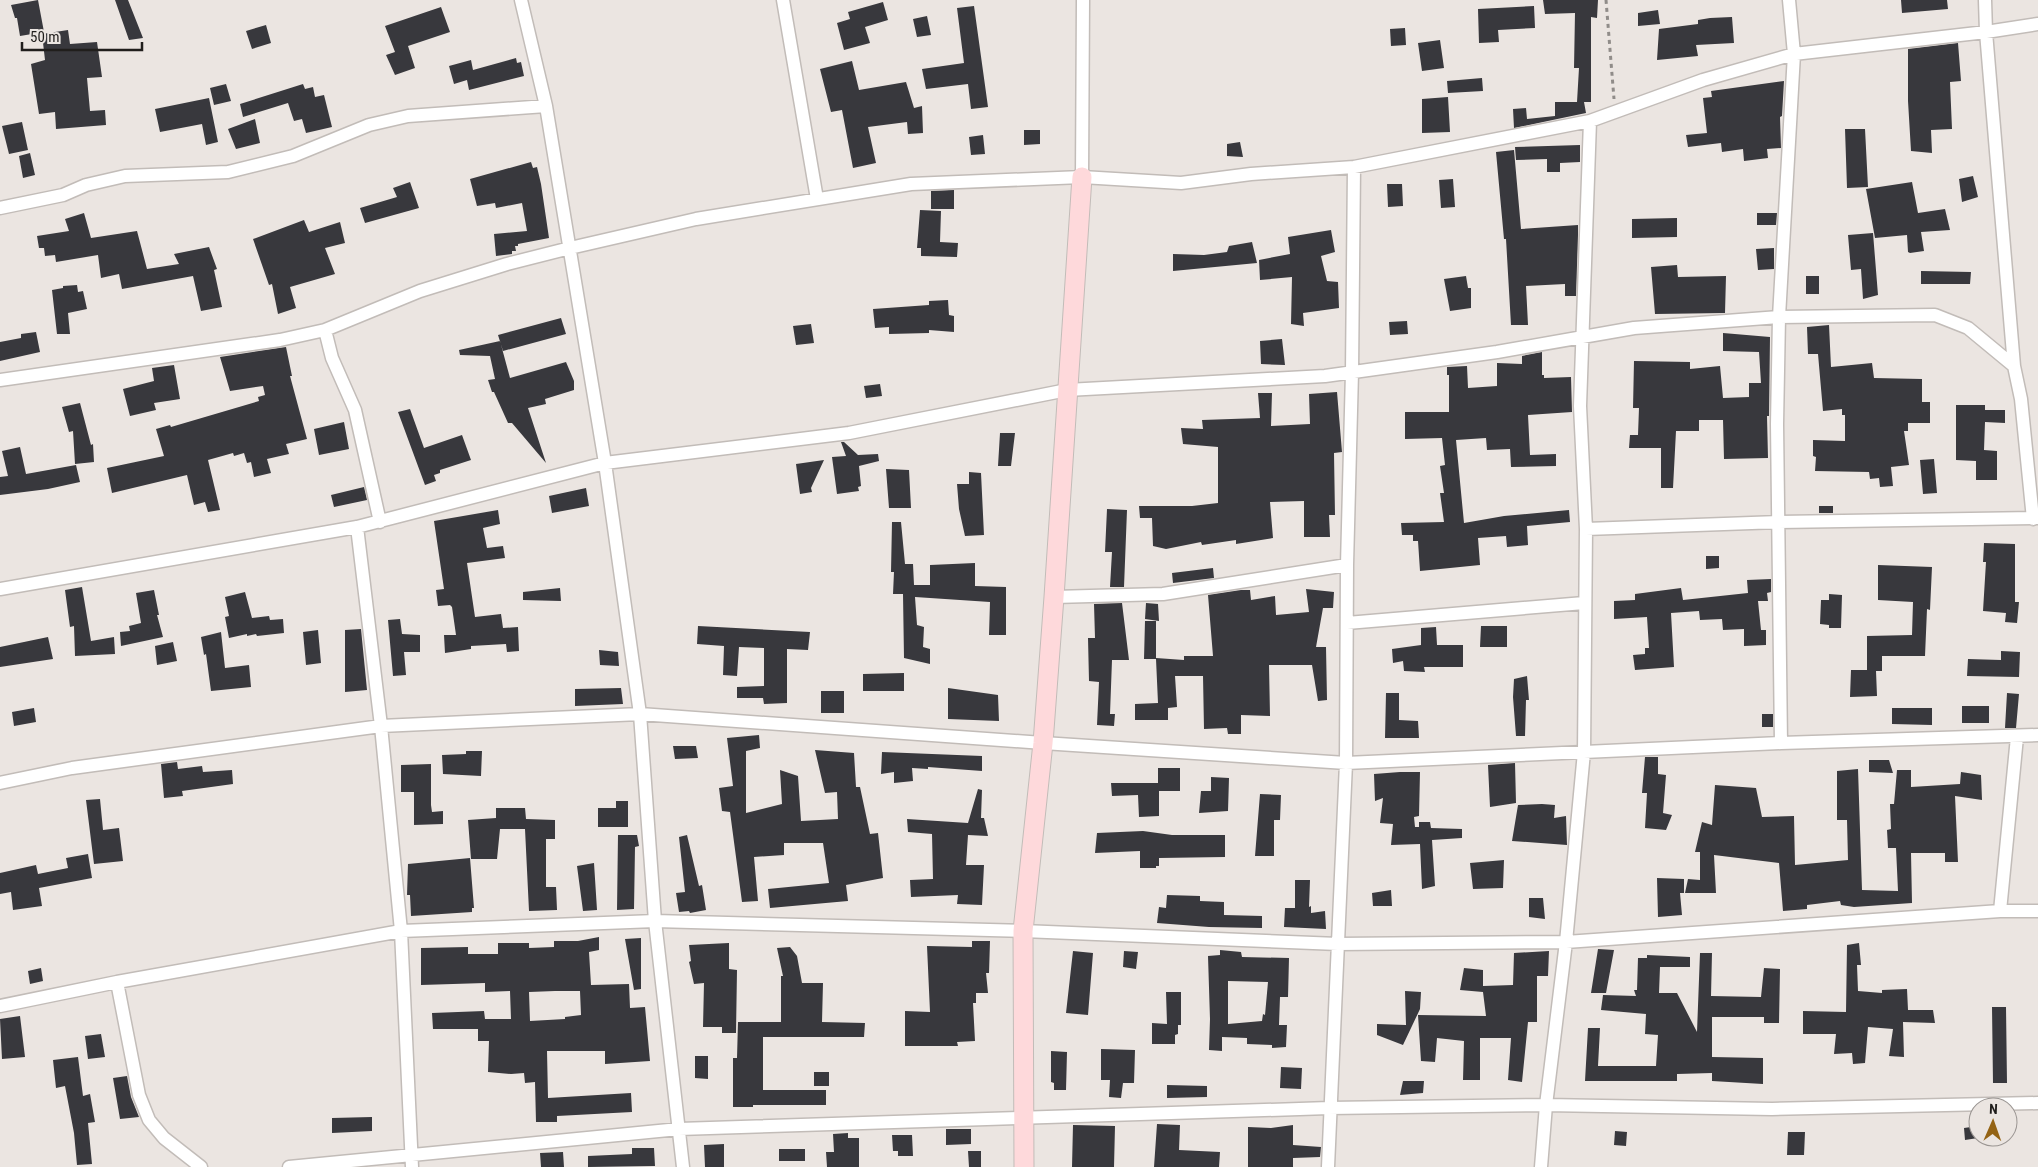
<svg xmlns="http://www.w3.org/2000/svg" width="2038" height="1167" font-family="'Roboto Condensed',sans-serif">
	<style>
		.building { fill: #38383d; fill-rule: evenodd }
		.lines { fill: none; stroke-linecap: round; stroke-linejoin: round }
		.street-casing { stroke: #c2bcb8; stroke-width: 15 }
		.secondary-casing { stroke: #c2bcb8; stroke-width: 21 }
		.path { stroke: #908c89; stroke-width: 3; stroke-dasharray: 4 4; stroke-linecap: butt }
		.street { stroke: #fff; stroke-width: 12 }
		.secondary { stroke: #fed9db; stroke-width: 19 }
	</style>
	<rect width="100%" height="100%" fill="#ebe5e1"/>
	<path class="building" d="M38,0L44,32L20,36L17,18H15L11,5Z
		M115,0H128L143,38L129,40Z
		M1543,0H1598L1597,18L1591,17V102H1584L1586,113L1514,128L1513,109L1526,108L1527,119L1555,116V102H1579H1577L1579,68H1574L1575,13L1545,14Z
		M1901,0H1947L1948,9L1902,13Z
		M883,2L888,20L865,27L870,43L844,50L837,23L850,19L848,12Z
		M974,6L988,107L971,109L968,84L926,89L922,69L964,63L957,8Z
		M1534,6L1535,28L1498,30L1499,42L1479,43L1478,9Z
		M441,7L450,32L408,46L415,68L395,75L386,55L395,52L385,26Z
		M1658,10L1660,24L1638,26V13Z
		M927,16L931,35L917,37L913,19Z
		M1732,17L1734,43L1696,45L1698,56L1657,60L1659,29L1698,24V20L1710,18Z
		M266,25L271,43L252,49L246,31Z
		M1405,28L1406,45L1391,46L1390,29Z
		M68,30L70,44L97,42L102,77L87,78L90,111L105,110L106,125L56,129L55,112L39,114L31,64L45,60L42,34Z
		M1440,40L1444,68L1422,71L1418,43Z
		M1958,43L1961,81L1950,82L1952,129L1931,130L1932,153L1911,151L1908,101V49Z
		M516,58L517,63L521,62L524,76L469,90L467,80L454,84L449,66L471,60L473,70Z
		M852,61L859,90L906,82L914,108L922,106L923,133L908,134L907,122L868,127L876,163L853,168L842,110L831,112L820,69Z
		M1482,78L1483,91L1448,93L1447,81Z
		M1784,81L1782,116L1780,117L1781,148L1767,149L1768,158L1744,161L1743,149L1722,152L1721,143L1688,147L1686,135L1707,133L1703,98L1712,97L1711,91Z
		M226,84L231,101L214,105L210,88Z
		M303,84L305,89L313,87L315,97L324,95L332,127L306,133L302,119L294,121L288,103L243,117L240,104Z
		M1448,97L1450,132L1422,133V99Z
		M209,98L218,142L206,145L202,124L160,132L155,109Z
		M255,119L260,143L236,149L228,129Z
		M22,122L28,150L9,154L2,126Z
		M1845,129H1865L1868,187L1847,188Z
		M1024,130H1040V144L1024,145Z
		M983,135L985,154L971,155L969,137Z
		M1240,142L1243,157L1227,156V144Z
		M1580,145V162L1560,163V172H1547V159L1516,160L1515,147Z
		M1514,150L1521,229L1578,225V235L1576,296H1565V284L1526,286L1528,325H1511L1506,239H1504L1496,152Z
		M30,153L35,175L23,178L19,156Z
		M531,162L533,168L537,167L541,184L549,238L518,244V246H515L516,251H512V254L496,256L494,234L527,231L522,203L496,208L495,203L477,206L470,179Z
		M1973,176L1978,197L1962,202L1959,179Z
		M1453,179L1455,207L1441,208L1439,180Z
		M410,182L419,208L365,223L360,208L397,197L393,188Z
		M1912,182L1918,213L1945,209L1950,230L1921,232L1924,251L1910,253L1908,252L1907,235L1875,238L1866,189Z
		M1387,184H1402L1403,206L1388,207Z
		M954,190V209H931V191Z
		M920,210L941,211L940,242L958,243L957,257L921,256V248H917Z
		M84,213L91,238L137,231L147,269L179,264L174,254L209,247L217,269L214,270L222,307L201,311L193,276L122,289L119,274L101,278L98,255L56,262L55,255L45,256L44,248H39L37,236L69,231L65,219Z
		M1757,213H1777L1776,225H1757Z
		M1677,218V237L1632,238V219Z
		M304,220L309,232L340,222L345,243L325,248L335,274L290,287L296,308L278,314L272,284L269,285L253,239Z
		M1331,230L1335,252L1321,256L1327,281L1338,282L1339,308L1303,313L1304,326L1291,324L1292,277L1260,280L1259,260L1290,254L1288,237Z
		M1873,233L1878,295L1863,299L1861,269L1851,270L1848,235Z
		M1252,242L1257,263L1173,271V254L1204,255L1227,252L1229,246Z
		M1774,248V269L1758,270L1756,249Z
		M1677,265L1678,277L1726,276L1725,313L1655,314L1651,267Z
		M1921,271L1971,272L1970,284H1921Z
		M1466,276L1468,288H1471V308L1450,311L1444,279Z
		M1806,276H1819V294H1806Z
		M77,285L78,292L83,291L87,309L68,313L70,334H57L52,290L63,288V286Z
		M948,300L949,315L954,316V332L929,330V333L889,334V327L875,328L873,309L929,305V301Z
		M561,318L566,334L503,351L498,335Z
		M1407,321L1408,334L1390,335L1389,322Z
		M811,324L814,343L796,345L793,326Z
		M1829,325L1831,367L1872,363L1874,378L1922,379V402H1930V423H1908V431H1904L1909,465L1891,467L1893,486L1880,487L1879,478L1870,479L1869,472L1815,471L1816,457L1813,456V440L1845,441V415H1842V409L1823,411L1818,354H1808L1807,327Z
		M36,332L40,352L0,361V342L21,338V334Z
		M1723,333L1770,337L1769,416H1767L1768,458L1724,459L1723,420H1699V431H1676L1673,488H1661V448H1629L1630,435H1638L1639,408H1633L1634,361L1690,362V369L1720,366L1723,398L1749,397V383H1761L1759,352L1723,351Z
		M1282,339L1285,365L1261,364L1260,341Z
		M500,341L510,378L566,362L574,381V390L545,399L546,404L528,408L546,463L512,423H508L494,392H492L488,380L495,379L490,356L460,355L459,350Z
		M286,347L292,376H290L307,439L286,444L289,454L267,459L271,473L254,477L251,462L247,463L244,453L234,456L233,453L208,460L220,510L208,512L205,502L194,505L187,475L112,493L107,468L164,456L156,429L170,425L171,427L259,401L258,397L265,395L263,386L230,391L220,357Z
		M1542,352V375H1544V378L1571,377L1572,412L1528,415L1530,455L1556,454V466L1511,467L1510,449L1487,450L1486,438L1456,440L1464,523L1504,516L1569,510L1570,522L1527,526L1528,545L1507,547L1506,536L1478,538L1480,565L1420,571L1418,541H1413V535H1402L1401,523L1444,522L1440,493H1444L1440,466L1445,465L1442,438L1405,439V412H1449V375H1447V367L1467,366L1468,388L1497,386V363L1522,364V356Z
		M174,365L180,399L154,403L156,410L130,416L123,389L154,381L152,368Z
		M880,384L882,396L866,398L864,386Z
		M1337,392L1342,452L1334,453L1335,515H1329L1330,537H1304V501L1270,502L1273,538L1236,544V540L1202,545L1201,542L1166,549L1153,546L1152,518H1140L1139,506H1192L1218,503V447L1183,444L1181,428L1203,429L1202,420L1260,418L1258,393H1272L1271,426L1310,424L1309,394Z
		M80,403L91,445L93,444L94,462L75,464L73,431L69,432L62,407Z
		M1956,405H1985V410H2005V423L1985,422L1984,450L1997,451V480H1976V461L1956,460Z
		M410,409L424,448L462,435L471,460L440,470V473L434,475L436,481L425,485L398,412Z
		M344,422L349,449L319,455L314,429Z
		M1000,433H1015L1011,466H998Z
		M841,442H844L858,455L878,454L879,461L859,466L861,486L858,487L859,491L837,494L832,457L846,456Z
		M20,447L26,474L76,465L80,482L48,489L0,495V477L8,476L2,451Z
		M1934,459L1937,493L1923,494L1920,460Z
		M824,460L811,488L812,492L800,494L796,464Z
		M886,469L909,470L911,508H889Z
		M969,472L981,473L984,535L965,536L959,509L957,484H969Z
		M364,487L367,500L334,507L331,495Z
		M586,488L589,506L552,513L549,496Z
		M1819,506H1833V513H1819Z
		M1107,509L1127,510L1124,587H1110L1112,552H1105Z
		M498,510L500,524L483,528L487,548L503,546L505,558L467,563L475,617L501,614L503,628L518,627L519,651L507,652L506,644L471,646V649L445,653L444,635H456L452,607L450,605L438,606L436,590L444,589L434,521Z
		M892,522H901L905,564H913L914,585H930V565L975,563V586L1006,587V635H989L990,602L915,597L917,625L924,627L923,647L930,649V664L904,658L903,594H893L894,572H891Z
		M1984,543L2015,544V602H2019L2017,623L2005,622L2006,613L1983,611L1986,562H1983Z
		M1706,556H1719V568L1706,569Z
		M1878,565L1932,567L1930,610L1927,609L1925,656H1882V671H1876L1877,696L1850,697L1851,670H1867V636L1912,635L1913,602L1878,600Z
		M1213,568L1214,578L1173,583L1172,573Z
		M1771,579V592L1767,593L1768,601H1758L1761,630H1766V645L1744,646V629L1723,630L1722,619L1700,620L1699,611L1671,613L1674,667L1635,670L1633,655L1645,654V648H1649L1647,617L1614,619V601L1635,600V594L1681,588L1683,600L1748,593L1747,580Z
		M82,587L91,641L114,637L115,654L75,656L74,626L70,627L65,590Z
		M560,588L561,601L523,600V592Z
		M1306,589L1334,592L1333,608H1323L1316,647H1326L1327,700L1318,701L1312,665H1269L1270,716L1241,715V734H1228L1227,728L1204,729L1203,676H1175L1177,707L1168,708V720H1135V704L1158,703L1156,659H1144L1145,621H1156V658L1184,660V656H1213L1208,595L1241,590H1250L1251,600L1275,596L1276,615L1309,612Z
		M154,590L159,615H157L163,637L121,646L120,632L130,631L129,626L141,623L136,593Z
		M245,592L252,618L269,616L270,620L283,619L284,633L257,636L256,634L247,636V634L229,638L225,617L229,616L225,597Z
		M1829,594L1842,595L1841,628H1829V625L1820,624L1821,600H1829Z
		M1122,603L1129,660H1112L1110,714H1115L1114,726L1097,725L1099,682L1089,681L1088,638H1095L1094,604Z
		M1146,603L1158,604L1159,621L1145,619Z
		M400,619L402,634L420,635V652H404L406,675L393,676L388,620Z
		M698,626L810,632L808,650L787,649V703L764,704L763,698H737V687L764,686V648L739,647L737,676L723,675L724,646L697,644Z
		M1481,626H1507V647H1480Z
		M1436,627L1437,645H1463V667H1424L1425,672L1404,671L1403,661L1393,663L1392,649L1421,645V628Z
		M361,629L367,690L345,692V630Z
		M318,630L321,663L306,665L303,632Z
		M221,632L225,668L249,665L251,687L211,691L206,654L204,655L201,637Z
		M48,637L53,659L0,667V647Z
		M173,642L177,661L157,665L155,646Z
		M599,650L618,652L619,666L600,665Z
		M2001,651L2020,652L2019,677L1967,676L1968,659L2001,660Z
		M904,673V691H863V674Z
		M1527,676L1529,700H1526L1525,736H1516L1513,697L1514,679Z
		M621,688L623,704L575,706V689Z
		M948,688L998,695L999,721L948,719Z
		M821,691H844V713H821Z
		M1386,693H1399V720L1418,721L1419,738H1385Z
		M2007,693L2019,694L2016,728H2005Z
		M1962,706H1989V723H1962Z
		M34,708L36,722L14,726L12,712Z
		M1892,708H1932V725L1892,724Z
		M1762,714H1773V727H1762Z
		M759,735L760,748L746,751V813L782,804L780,770L798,776L801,821L838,819L837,792L825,793L815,750L854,753L856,787H860L870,834L878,833L883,878L846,885L848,901L770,908L768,889L829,883L823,843H784V855L754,857L758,901L742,902L730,812L722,811L719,788L733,786L727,738Z
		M673,746H696L698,758L675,759Z
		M466,751H482L481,776L443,774L442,755L466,754Z
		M882,752L982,756V771L928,767V769L912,768L913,781L894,783V772L881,774Z
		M1645,757H1658V774L1666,775L1663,813L1672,815L1666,830L1645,828L1647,793H1642Z
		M1869,760H1889L1893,773L1869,772Z
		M177,762L178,769L202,766L203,772L232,770L233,784L182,791L183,796L164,798L161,764Z
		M1515,763L1516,803L1490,807L1488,765Z
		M431,764V805L432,812L443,811V824L414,825V792H401V765Z
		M1158,768H1180V791H1159V816L1139,817L1138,795L1112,796L1111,783H1158Z
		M1858,769L1862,890L1898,891L1896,848H1888L1887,830L1891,829L1890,804H1894L1897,770H1911V787L1960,784L1961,772L1981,775L1982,800L1955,796L1958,862H1945V853H1911L1912,903L1854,907L1841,905L1840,901L1807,905V909L1783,911L1779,863L1714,855L1716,893H1685L1688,879L1700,880V852H1695L1702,822L1712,825L1715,785L1756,788L1762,817L1794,816L1795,865L1848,860L1847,820H1837V771Z
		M1400,772H1420L1419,816L1414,817L1415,827H1419V822H1430L1431,828L1462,829V838L1432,840L1435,886L1422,889L1420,844L1391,845L1393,824L1380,823L1383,798L1375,801L1374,774Z
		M1211,777L1229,778L1228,811L1199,813L1201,791H1211Z
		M978,789L982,790L981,818H984L988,836L968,835L966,865H984L982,905L957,904L958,895L911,897L910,880L933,879L932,834L908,832L907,819L968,823Z
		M1260,794L1281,795L1280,820H1274V856H1255Z
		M100,799L103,830L119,828L123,861L94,864L86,800Z
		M616,801H628V827H598V808H616Z
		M1542,804L1555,805L1554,818L1566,816L1567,845L1512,841L1518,805Z
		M496,808H525L526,819L555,820V839H546V887H556L557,910L529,911L525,829H500L497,859H471L468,820L496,818Z
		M1143,831L1172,835H1225V857L1159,858V866H1156V868H1140V851L1095,853L1097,833Z
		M618,835H637L639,846L635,847L634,909L617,910Z
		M687,835L699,886L702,885L706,910L690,913L689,911L679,912L676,893L685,892L679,837Z
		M88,854L92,878L39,888L42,906L13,910L11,892L0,894V873L36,865L38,874L68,868L66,858Z
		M470,858L474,908H472V912L411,916L410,895H407L408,864Z
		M1504,860L1503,888L1473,889L1470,863Z
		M594,863L597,910L583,911L577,866Z
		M1657,878L1684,879V893H1680L1682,915L1658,917Z
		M1295,880H1310L1309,907L1311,906V913L1325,911L1326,929L1284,927L1285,908H1295Z
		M1391,890L1392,906H1373L1372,893Z
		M1167,895L1200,896V901L1224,902V915L1262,916V928L1209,927L1157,923L1159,907L1166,908Z
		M1529,898H1543L1545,919L1529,917Z
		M599,937V950L589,952L591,985L629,984L630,1008L645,1007L650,1061L605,1064V1051H547L548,1098L631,1093L632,1112L557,1116V1122H536L535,1082L525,1083L524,1073L511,1074L488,1072L489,1041H478V1029H433L432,1013L484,1011L485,1019H511L510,991L485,992V983L421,985V948L468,947V954H498V943H529V948L554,947V941H578ZM555,991H580L581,1015L565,1017V1019L530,1021L529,992Z
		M641,938V989L634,990L625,939Z
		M972,941H990L989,973H986L988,993H976V1003H973L975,1041L957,1042L958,1046H905V1011L930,1012L927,946L972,947Z
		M729,943V969L737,970L736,1033H722V1027H703L704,983L694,984L689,962L691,961L689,945Z
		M1859,943L1861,965H1857L1858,991L1882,993V990L1907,989L1908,1010H1933L1935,1023L1903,1022L1904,1057L1889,1056L1893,1029L1868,1027L1865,1063L1853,1064L1852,1053L1834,1054L1836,1034H1803V1011L1846,1012L1847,945Z
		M790,947L797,956L802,983H823L822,1022L865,1023L864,1037H763V1090H826V1105H753V1107H733V1058H737L738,1022H781V976H783L777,948Z
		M1598,949L1614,950L1606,993H1591Z
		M1220,950L1241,952L1242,957L1289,958L1288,997H1280L1279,1025H1287L1286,1047L1272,1048V1045L1247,1044V1038L1222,1037V1051L1209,1050L1210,1019L1208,956L1220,955ZM1228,981L1268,982L1265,1015L1263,1014L1262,1021L1228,1024Z
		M1073,951L1093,953L1088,1015L1066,1013Z
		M1124,951L1138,952L1136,969L1123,967Z
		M1549,951L1548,976H1537V1022H1528L1522,1082L1508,1080L1511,1038H1480V1080H1463L1464,1041L1437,1038L1435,1062L1421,1061L1418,1015L1486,1016L1483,992L1460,990L1464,968L1483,970V986L1513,985L1514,953Z
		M1700,953H1712L1711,996L1761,997L1764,968L1780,969L1779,1023H1764V1017H1712V1057L1763,1058V1084L1712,1081V1073L1677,1074V1081H1585L1588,1028H1600L1598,1066H1656L1658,1035L1645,1034L1646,1014L1601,1010L1603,995L1636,996L1634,990H1637L1638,958H1647V955L1690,957V967H1660L1659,993H1677L1697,1032Z
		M41,968L43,981L30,984L28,971Z
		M1405,991L1421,992L1420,1009L1403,1045L1377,1035V1024L1406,1025Z
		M1166,992H1181V1025H1178V1034L1175,1035V1044H1152V1023L1167,1024Z
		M1992,1007H2006L2007,1083H1993Z
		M20,1016L25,1057L2,1059L0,1019Z
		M101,1034L105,1057L88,1059L85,1036Z
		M1101,1049L1135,1050L1134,1083H1123L1121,1098L1109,1097L1110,1080H1101Z
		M1051,1051L1067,1052L1066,1090H1054V1083L1051,1082Z
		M695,1056H708V1079L695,1078Z
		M78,1057L83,1096L90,1094L95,1122L88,1123L92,1164L77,1165L74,1133L65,1086L56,1088L53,1060Z
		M1281,1067L1302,1068L1301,1089L1280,1088Z
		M814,1072H829V1086H814Z
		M127,1076L131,1097L139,1117L120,1119L113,1078Z
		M1403,1081H1424L1423,1093L1400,1095Z
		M1167,1085L1207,1086V1097L1167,1098Z
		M372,1117V1131L332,1133V1118Z
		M1157,1124L1180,1125L1179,1150L1220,1152L1219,1167H1154Z
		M1073,1125L1115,1126L1114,1167H1072Z
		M1293,1125V1145L1321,1147L1320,1157L1293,1158V1167H1248V1127L1271,1128Z
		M1978,1126V1138L1965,1140L1964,1128Z
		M946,1129H971V1144L946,1145Z
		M1615,1131L1627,1132L1626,1146L1614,1145Z
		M1788,1132H1805L1804,1155H1787Z
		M848,1133V1138H859V1167H827L826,1152H834L833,1134Z
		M892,1135H912L913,1156H898V1151H893Z
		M724,1144V1167H705L704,1145Z
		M632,1148H654L655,1166L588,1167V1156L632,1154Z
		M779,1149H805V1161H779Z
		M968,1151H981V1167H969Z
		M563,1152L564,1167H541L540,1153Z"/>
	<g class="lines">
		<g class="street-casing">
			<path id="street" d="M521,0L546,106L605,463L640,714L655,921L683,1167
				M783,0L817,199
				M1985,0L1986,32L2014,366L2021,399L2033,519
				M1082,177L1083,0
				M0,208L63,195L86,185L125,176L228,172L293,156L369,125L408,116L546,106
				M325,330L332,358L355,410L380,522
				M0,380L280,340L325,330L420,291L507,264L570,248L696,219L911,184L1082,177L1181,183L1251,174L1354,167L1590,121L1703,80L1794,54L1986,32L2038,24
				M357,527L381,726L401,931L412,1167
				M1586,529L1779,522L2038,518
				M0,589L357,527L605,463L849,433L1067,390L1325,376L1497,352L1634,328L1779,317L1935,315L1968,328L2014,366
				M1054,597L1163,594L1347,565
				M1347,623L1584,603
				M1781,743L1777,424L1779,317L1794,54L1789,0
				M0,783L72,768L381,726L640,714L1043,743L1346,763L1781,743L2038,735
				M2000,911L2017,737
				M117,982L139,1095L149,1120L164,1138L201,1167
				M0,1006L117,982L401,931L655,921L1023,931L1338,944L1566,942L2000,911H2038
				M289,1167L679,1129L1329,1108L1546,1105L1772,1109L2038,1103
				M1328,1167L1346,763L1347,565L1352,372L1354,167
				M1541,1167L1546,1105L1566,942L1584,752L1586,529L1580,406L1590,121"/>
		</g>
		<g class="secondary-casing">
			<path id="secondary" d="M1024,1167L1023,931L1043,743L1054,597L1082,177"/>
		</g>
		<path class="path" d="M1606,0L1614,99"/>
		<use href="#street" class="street"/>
		<use href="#secondary" class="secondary"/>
	</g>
	<g transform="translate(1993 1122) rotate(2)"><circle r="24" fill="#ebe5e1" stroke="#9a9592"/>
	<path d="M0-4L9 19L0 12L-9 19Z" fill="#946314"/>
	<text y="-8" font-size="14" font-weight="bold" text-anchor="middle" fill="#201e1c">N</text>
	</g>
	<path d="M22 42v8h120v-8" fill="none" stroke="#201e1c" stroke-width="2.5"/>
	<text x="30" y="42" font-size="15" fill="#201e1c" stroke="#ebe5e1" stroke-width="4" paint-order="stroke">50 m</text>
</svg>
